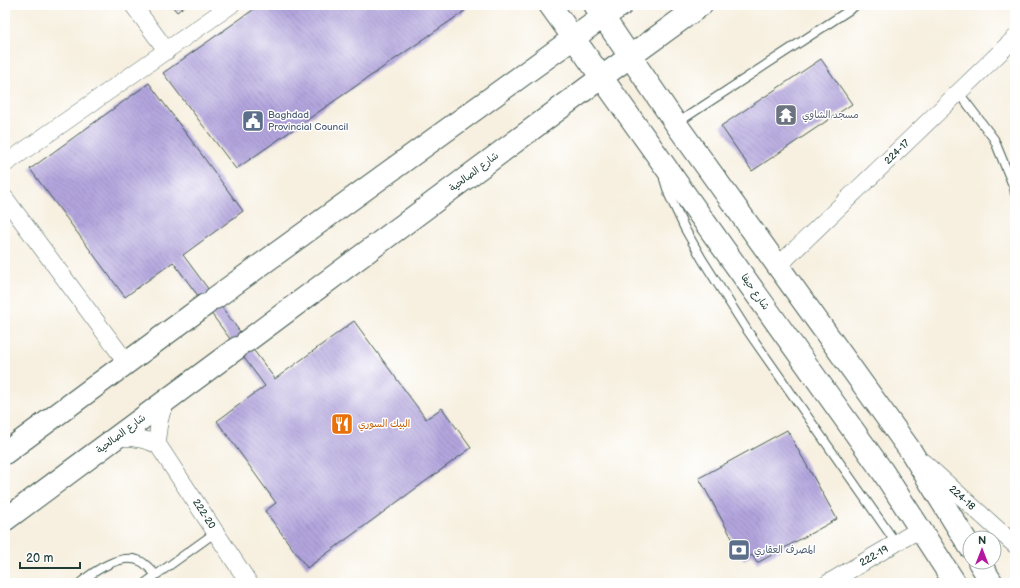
<svg xmlns="http://www.w3.org/2000/svg" width="1020" height="588" font-family="'Balsamiq Sans','Playpen Sans Arabic',sans-serif">
	<style>
		.building { fill: url(#building-back-hatch) }
		.lines { fill: none; stroke-linecap: round; stroke-linejoin: round }
		.service-casing { stroke: #3f584e; stroke-width: 10 }
		.minor-casing { stroke: #3f584e; stroke-width: 18 }
		.secondary-casing { stroke: #3f584e; stroke-width: 24 }
		.service { stroke: #fff; stroke-width: 8 }
		.minor { stroke: #fff; stroke-width: 17 }
		.secondary { stroke: #fff; stroke-width: 22 }
		.labels { text-anchor: middle; dominant-baseline: central; stroke-width: 3; stroke-linejoin: round; paint-order: stroke }
		.service-label { font-size: 10px; fill: #4e5e75; stroke: #fff; text-anchor: start }
		.worship-label { font-size: 10px; fill: #5b616d; stroke: #fff; text-anchor: start }
		.street-label { font-size: 10px; fill: #1f3d34; stroke: #fff }
		.food-label { font-size: 10px; fill: #c56008; stroke: #fff; text-anchor: start }
	</style>
	<defs>
		<pattern id="building-back-hatch" width="6" height="6" patternUnits="userSpaceOnUse"><rect width="6" height="6" fill="#b3a5de"/><path d="M-1 5l2 2M0 0l6 6M5-1l2 2" fill="none" stroke="#9188b5"/></pattern>
	</defs>
	<rect width="100%" height="100%" fill="#fff"/>
	<filter id="ink" filterUnits="userSpaceOnUse"><feTurbulence type="fractalNoise" baseFrequency=".025" numOctaves="2"/><feDisplacementMap in="SourceGraphic" scale="8" xChannelSelector="R" yChannelSelector="G"/><feConvolveMatrix kernelMatrix="1 2 1 2 8 2 1 2 1" color-interpolation-filters="sRGB"/></filter>
	<filter id="wash" filterUnits="userSpaceOnUse"><feTurbulence type="fractalNoise" baseFrequency=".012" numOctaves="4" result="noise"/><feDisplacementMap in="SourceGraphic" scale="16" xChannelSelector="R" yChannelSelector="G"/><feGaussianBlur stdDeviation="0.9" result="paint"/><feColorMatrix in="noise" values="0 0 0 0 0 0 0 0 0 0 0 0 0 0 0 0 0 1.4 0 .05"/><feComposite in="paint" operator="in"/></filter>
	<g filter="url(#wash)">
		<rect width="100%" height="100%" fill="#f7f0e0"/>
		<g id="blocks">
			<path class="building" d="M171,5H186L177,12Z
				M260,5H462L466,10L236,169L163,73Z
				M821,59L852,104L752,171L721,126Z
				M149,83L243,211L183,255L275,379L354,321L426,419L442,408L471,448L307,568L265,511L276,503L217,421L265,386L173,262L125,297L30,169Z
				M787,430L837,519L757,563L752,555L744,560L699,478Z"/>
		</g>
	</g>
	<g filter="url(#ink)">
		<use href="#blocks" fill-opacity="0" stroke="#3f584e" stroke-width="1"/>
		<g class="lines">
			<g class="service-casing">
				<path id="service" d="M959,93L994,139L1014,188L1015,194
					M677,123L854,7
					M664,179L669,195L685,229L702,259L747,330L896,543
					M80,583C94,571 123,551 142,562C147,565 152,571 156,575
					M145,583L216,532"/>
			</g>
			<g class="minor-casing">
				<path id="minor" d="M133,5L167,51
					M5,164L231,5
					M5,198L127,363
					M778,266L1015,38
					M167,400C159,415 157,428 158,445L249,583
					M116,438C132,436 144,438 158,445
					M923,462L1015,545
					M828,583L920,529"/>
			</g>
			<g class="secondary-casing">
				<path id="secondary" d="M550,5L883,472L955,583
					M595,5L676,124L910,450L970,547
					M215,298L604,16L622,5
					M247,341L602,77L701,5
					M5,453L205,305
					M5,520L237,348
					M979,562L992,583"/>
			</g>
			<use href="#service" class="service"/>
			<use href="#minor" class="minor"/>
			<use href="#secondary" class="secondary"/>
		</g>
	</g>
	<defs>
		<g id="temple-square" transform="scale(1.15)"><rect x="-9" y="-9" width="18" height="18" rx="4" fill="#6b7280" stroke="#fff"/><path d="M0-6L5-2H3V0L6.5 2.5H4V6H1.5V3h-3V6H-4V2.5H-6.5L-3 0V-2H-5Z" fill="#fff"/></g>
		<g id="civic-square" transform="scale(1.15)"><rect x="-9" y="-9" width="18" height="18" rx="4" fill="#5c6f8a" stroke="#fff"/><path d="M-.6-6.5H3V-4.5H.6V-3L4-1V1h2V6H-6V1h2V-1L-.6-3ZM-1.2 2.5V6h2.4V2.5Z" fill="#fff"/></g>
		<g id="restaurant-square" transform="scale(1.15)"><rect x="-9" y="-9" width="18" height="18" rx="4" fill="#e8710a" stroke="#fff"/><path d="M-5-6h1v4h1v-4h1v4h1v-4h1v5L-1.5 .5V6h-2V.5L-5-1ZM5-6V6H3V1.5H1.5Q1.5-4 5-6Z" fill="#fff"/></g>
		<g id="bank-square" transform="scale(1.15)"><rect x="-9" y="-9" width="18" height="18" rx="4" fill="#5c6f8a" stroke="#fff"/><path d="M-6-4H6V4H-6ZM0-2.3a2.3 2.3 0 1 0 0 4.6a2.3 2.3 0 1 0 0-4.6Z" fill="#fff"/></g>
	</defs>
	<g fill-rule="evenodd">
		<use href="#temple-square" x="786" y="115"/>
		<use href="#civic-square" x="253" y="121"/>
		<use href="#restaurant-square" x="342" y="424"/>
		<use href="#bank-square" x="739" y="550"/>
	</g>
	<g class="labels">
		<g class="service-label">
			<text x="268" y="115">Baghdad<tspan x="268" dy="12">Provincial Council</tspan></text>
			<text x="754" y="550">المصرف العقاري</text>
		</g>
		<g class="worship-label">
			<text x="802" y="115">مسجد الشاوي</text>
		</g>
		<g class="street-label">
			<text transform="translate(897 152) rotate(-44)">224-17</text>
			<text transform="translate(474 172) rotate(-37)">شارع الصالحية</text>
			<text transform="translate(755 292) rotate(55)">شارع حيفا</text>
			<text transform="translate(121 434) rotate(-37)">شارع الصالحية</text>
			<text transform="translate(962 498) rotate(42)">224-18</text>
			<text transform="translate(204 514) rotate(57)">222-20</text>
			<text transform="translate(874 556) rotate(-30)">222-19</text>
		</g>
		<g class="food-label">
			<text x="358" y="424">البيك السوري</text>
		</g>
	</g>
	<rect width="1020" height="588" fill="none" stroke="#fff" stroke-width="20"/>
	<g transform="translate(982 550)"><circle r="19" fill="#ffffff" stroke="#a5b1ae"/>
	<path d="M0-3L7 15L0 10L-7 15Z" fill="#b5179e"/>
	<text y="-6" font-size="11" font-weight="bold" text-anchor="middle" fill="#1f3d34">N</text>
	</g>
	<path d="M20 562v6h60v-6" fill="none" stroke="#1f3d34" stroke-width="2"/>
	<text x="26" y="562" font-size="12" fill="#1f3d34" stroke="#ffffff" stroke-width="3" paint-order="stroke">20 m</text>
</svg>
